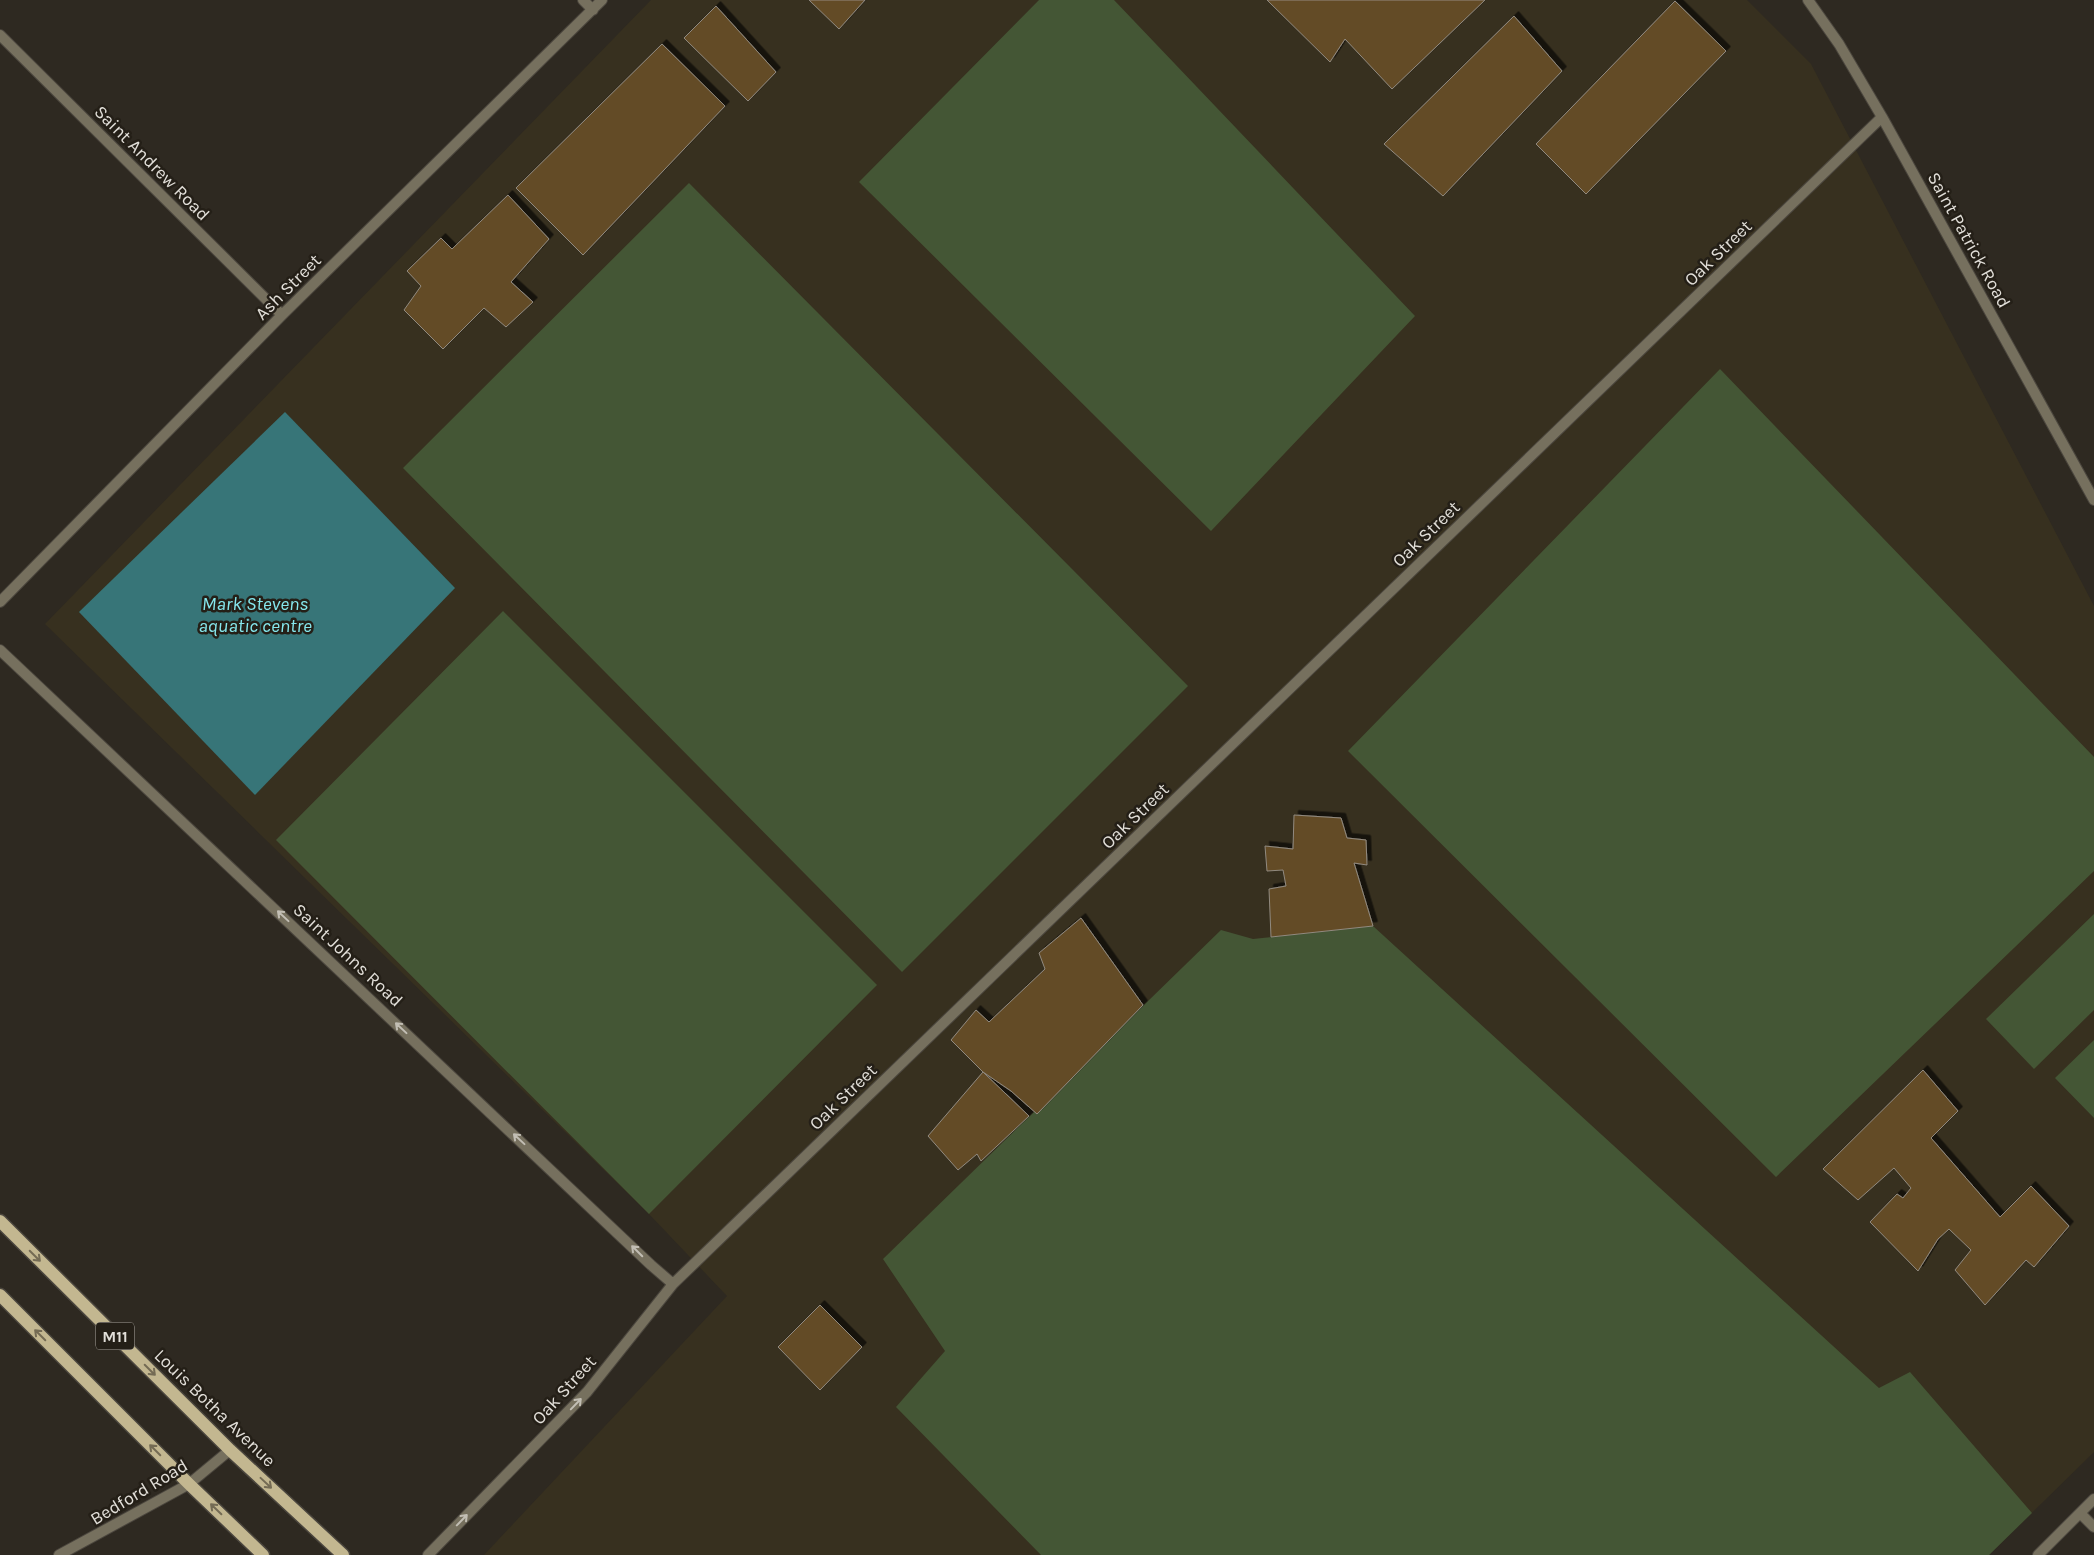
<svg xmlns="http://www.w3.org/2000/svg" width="2094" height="1555" font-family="Karla,sans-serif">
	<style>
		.education { fill: #37301f }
		.green { fill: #445635 }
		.water { fill: #377578 }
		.building { fill: #644c26; stroke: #918a80; filter: url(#shadow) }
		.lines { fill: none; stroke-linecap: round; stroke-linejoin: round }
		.street-casing { stroke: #4b463e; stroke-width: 12 }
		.primary-casing { stroke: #4b463e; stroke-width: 15 }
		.street { stroke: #76705e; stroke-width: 10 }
		.primary { stroke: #c3b790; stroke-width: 12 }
		.oneway { stroke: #c2beb4 }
		.oneway2 { stroke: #746b54 }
		.labels { text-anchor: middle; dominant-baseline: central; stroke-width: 5; stroke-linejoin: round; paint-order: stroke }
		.shield { fill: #241f17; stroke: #a9a59f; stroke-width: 1 }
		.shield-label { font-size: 16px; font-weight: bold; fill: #e2dfd9 }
		.street-label { font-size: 18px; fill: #e2dfd9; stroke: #241f17 }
		.water-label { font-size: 19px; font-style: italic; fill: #86e8ee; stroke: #241f17 }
	</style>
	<defs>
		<filter id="shadow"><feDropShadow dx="4.5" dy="-4.5" stdDeviation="0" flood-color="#0009"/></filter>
	</defs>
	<rect width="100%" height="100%" fill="#2e2921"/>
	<path class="education" d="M651,0H1747L1811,64L2094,606V1452L1989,1555H484L727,1296L649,1214L45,624Z"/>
	<path class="green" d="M1039,0H1114L1415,316L1211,531L859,182Z
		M689,183L1188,686L902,972L403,468Z
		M1720,369L2094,757V871L1776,1177L1348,751Z
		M503,611L877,985L649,1214L276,840Z
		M2094,914V1010L2034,1069L1986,1019Z
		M1373,926L1879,1388L1910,1372L2032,1513L1989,1555H1041L896,1407L945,1351L883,1259L1221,930L1253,939Z
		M2094,1040V1118L2055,1078Z"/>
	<path class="water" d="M285,412L455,588L255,795L79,612Z"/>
	<path class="building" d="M809,0H865L839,29Z
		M1267,0H1485L1392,89L1345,39L1330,62Z
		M1675,1L1726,51L1586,194L1536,144Z
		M716,6L776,72L748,101L684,38Z
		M1514,16L1562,71L1443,196L1384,144Z
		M662,44L725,106L583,255L516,188Z
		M508,195L549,239L511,282L533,302L506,327L484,308L443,349L404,310L421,286L407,271L441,238L452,249Z
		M1294,815L1341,818L1347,838L1366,840L1367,865L1354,863L1373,926L1271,937L1269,889L1286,886L1283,870L1267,871L1265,846L1293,849Z
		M1081,918L1143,1005L1037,1114L1011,1091L983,1072L951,1040L976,1010L989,1022L1045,969L1039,953Z
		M1923,1070L1958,1111L1931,1138L2000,1217L2031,1186L2069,1226L2034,1267L2026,1260L1985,1305L1955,1270L1971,1250L1949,1229L1938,1239L1918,1271L1870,1222L1897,1194L1903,1198L1911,1188L1894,1168L1858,1200L1823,1169Z
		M983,1072L1029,1116L981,1161L977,1154L958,1170L928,1136Z
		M820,1305L862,1347L820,1390L778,1347Z"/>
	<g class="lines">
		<g class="street-casing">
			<path id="street" d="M583,0L593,10
				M1808,0L1839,44L1882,117L2094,500
				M0,35L282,315
				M0,602L282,315L602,0
				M0,650L651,1265L673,1284
				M2080,1513L2094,1527
				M59,1555L189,1484L230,1450
				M428,1555L587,1392L673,1284L1882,117
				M2038,1555L2094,1499"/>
		</g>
		<g class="primary-casing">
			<path id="primary" d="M0,1221L230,1450L343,1555
				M0,1295L189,1484L263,1555"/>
		</g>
		<use href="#street" class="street"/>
		<use href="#primary" class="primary"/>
	</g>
	<defs><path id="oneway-shaft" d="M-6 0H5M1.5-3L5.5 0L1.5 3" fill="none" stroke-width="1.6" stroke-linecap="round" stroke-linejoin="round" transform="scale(1.25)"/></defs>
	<g class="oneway">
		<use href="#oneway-shaft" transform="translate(283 916) rotate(-137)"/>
		<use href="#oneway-shaft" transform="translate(401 1028) rotate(-137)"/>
		<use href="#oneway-shaft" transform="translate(519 1139) rotate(-137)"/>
		<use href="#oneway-shaft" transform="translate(637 1251) rotate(-135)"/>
		<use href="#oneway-shaft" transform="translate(576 1404) rotate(-46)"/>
		<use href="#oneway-shaft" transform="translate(462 1520) rotate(-46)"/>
	</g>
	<g class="oneway2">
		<use href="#oneway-shaft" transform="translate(35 1256) rotate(45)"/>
		<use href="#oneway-shaft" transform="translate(40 1335) rotate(-135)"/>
		<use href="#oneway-shaft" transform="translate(150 1370) rotate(45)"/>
		<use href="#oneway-shaft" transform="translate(155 1450) rotate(-135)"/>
		<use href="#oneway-shaft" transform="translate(266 1483) rotate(43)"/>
		<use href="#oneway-shaft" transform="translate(216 1509) rotate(-136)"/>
	</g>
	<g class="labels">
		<rect class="shield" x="96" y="1322.5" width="38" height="27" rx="4"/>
		<g class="shield-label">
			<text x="115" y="1336">M11</text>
		</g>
		<g class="street-label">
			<text transform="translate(152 163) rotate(45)">Saint Andrew Road</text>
			<text transform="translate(1969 240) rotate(61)">Saint Patrick Road</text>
			<text transform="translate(1718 253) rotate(-44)">Oak Street</text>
			<text transform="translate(288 287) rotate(-45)">Ash Street</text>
			<text transform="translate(1426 534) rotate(-44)">Oak Street</text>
			<text transform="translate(1135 816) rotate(-44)">Oak Street</text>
			<text transform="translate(348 955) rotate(43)">Saint Johns Road</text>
			<text transform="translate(843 1097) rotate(-44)">Oak Street</text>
			<text transform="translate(564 1390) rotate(-48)">Oak Street</text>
			<text transform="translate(215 1408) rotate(44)">Louis Botha Avenue</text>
			<text transform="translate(139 1492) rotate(-31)">Bedford Road</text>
		</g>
		<g class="water-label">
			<text x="255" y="604">Mark Stevens<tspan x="255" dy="22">aquatic centre</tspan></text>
		</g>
	</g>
</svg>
